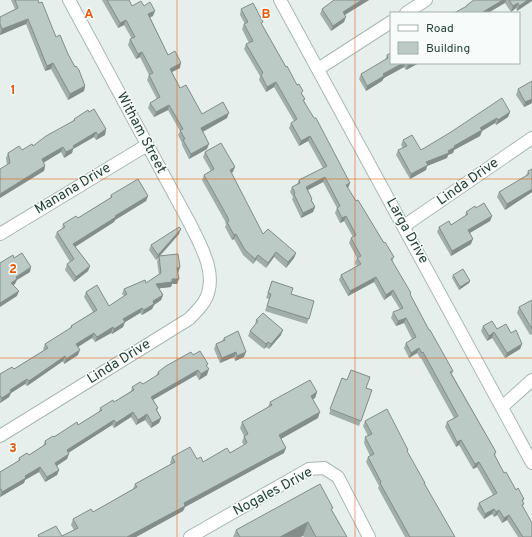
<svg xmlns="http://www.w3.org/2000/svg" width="532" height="537" font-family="Overpass,sans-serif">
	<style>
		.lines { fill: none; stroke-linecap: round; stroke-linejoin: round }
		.minor-casing { stroke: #a8b8b2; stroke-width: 14 }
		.minor { stroke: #fff; stroke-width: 12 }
		.wall { fill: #a1aea9 }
		.shaded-wall { fill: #838d89 }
		.building { fill: #bbcac4; stroke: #838d89 }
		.grid { fill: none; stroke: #e8590c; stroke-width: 1; stroke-opacity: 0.55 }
		.labels { text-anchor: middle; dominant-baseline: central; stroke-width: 3; stroke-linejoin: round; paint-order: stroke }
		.street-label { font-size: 14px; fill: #24423a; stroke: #f7fbf9 }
		.grid-label { font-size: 13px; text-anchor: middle; font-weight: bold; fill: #e8590c; stroke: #f7fbf9; stroke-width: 3; stroke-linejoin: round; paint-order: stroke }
	</style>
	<rect width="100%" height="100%" fill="#e6efeb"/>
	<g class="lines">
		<g class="minor-casing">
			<path id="minor" d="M280,0L532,463
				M406,13L426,0
				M318,69L391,22
				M404,226L532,138
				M0,234L147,145
				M502,407L532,380
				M0,436L189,319C194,314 200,308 204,302C220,276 200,244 188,220L69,0
				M190,537L309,469L324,468L338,477L369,537"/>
		</g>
		<use href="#minor" class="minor"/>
	</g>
	<path class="wall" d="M11,0H38L56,37L68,54L85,86L84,91L68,100L51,69L45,71L26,24L0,35V17L15,9Z
		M102,0H129L132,6H144L153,16L150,17L168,55L180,68L172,72L180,88L202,114L227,118L202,132L207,149L189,159L182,145V143L178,135L180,131L168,110L154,117L148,108L150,103L157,99L147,80L149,75L140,57L136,59L128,45L130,39H132L124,25L118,28Z
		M334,0H369L345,15L344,22L331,31L320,14L322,9Z
		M474,0H532L517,11L516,8L511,12L505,3L466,6L467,5Z
		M241,9L262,25L286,67L305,99L304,101L350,183L348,188L356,201L394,257L392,262L429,330L453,371L452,374L496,452L495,456L504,473L516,490L524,499L523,501V507L532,537H518L507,520L502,523L497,515L494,517L492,514L484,519L477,509L479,503L493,495L477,467L473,469L459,445L456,447L445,427L447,422L454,418L421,358H420L417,353L409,358L404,348L406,343L412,339L404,323L396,326L391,318L393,312L400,309L391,295L384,300L374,282L348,296L339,280L341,275L357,266L355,263L357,258L349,243L351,238L353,237L344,221L340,223L335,213L337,208L323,182L308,190L312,199V201L315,207L313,212L301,218L292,199L293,197L290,192L292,187L297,184L299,180L323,168L308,141L299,146L289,128L291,123L294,121L274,87L266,92L259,80L260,76L244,49L246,44L249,43L242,29L244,24H245L240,15Z
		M391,50V63H419L406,70L404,67L384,78L382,81L366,91L359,79L361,74L385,60L387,55L390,54Z
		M532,81V103L524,107L516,95L518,89Z
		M89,112L106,129L105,135L96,140L94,137L73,149L72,153L64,158L61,152L43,162L45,166L44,171L7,165L6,158L8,153L22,150L33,146L73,121L74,119Z
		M510,112L508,117L496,125L495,123L482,131L480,136L454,150L453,153L448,155L447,158L427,166L426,170L410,179L396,155L398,150L403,148L401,145L403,140L421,150Z
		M205,152L233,172L231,173L263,234L296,253L294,258L286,268L274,257L266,268L256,260L253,264L243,255L234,239L232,240L225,227L226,225L225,221L202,180L204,175L211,171L203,157Z
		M532,169V192L505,210L497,197L499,192L526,176L528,171Z
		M111,195L148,196L146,201L115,220L114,222L75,246L90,266L88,271L74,282L65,270L67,264L70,262L55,237L57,232L62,229L63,224L78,218L110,198Z
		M476,208L492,216L490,221L470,233L471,244L451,256L437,232L439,227L451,225L465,216L466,212Z
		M179,234L160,256L180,267L178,273L177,284H172L171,287L159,288L163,295L161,300L154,305L152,309L142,315L140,313L125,322L123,327L112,334L111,333L95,342L92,338L78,346V355L64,364L63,361L27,386L25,384L11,393L9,397L0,403V374L14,369L44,350L43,349L45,344L70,329L71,326L93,312L84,297L86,292L109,306L124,296L122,294L124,289L146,283L159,275L157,261L159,257L156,260L149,250L151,245Z
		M453,275L470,281L469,283L459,290L452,278Z
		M272,281L291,294L314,301L307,324L265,311L269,299L266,298Z
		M532,300V334L530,335L517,313L519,307Z
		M256,320L281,335L269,349L266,347L264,349L248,336L250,331L255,325Z
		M483,326L497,329L511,333L522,344L520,349L505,358L492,338L487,341L481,331Z
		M224,338L244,357L235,361L234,357L220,363L214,349L216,344L222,341Z
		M193,355L207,366V375L199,380L196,375L153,400L158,408L157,410L161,418L159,423L151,428L145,420L136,425L131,417L114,428L112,425L68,453L67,459L57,466L59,470L57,475L45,482L39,472L25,480L24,483L0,497V472L18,461L19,458L29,455L43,446L45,441L78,425L99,412L100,408L114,402L131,391L132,387L143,384L156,376L158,372Z
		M342,378L372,390L359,426L329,414Z
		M317,392L315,398L313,399L318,418L281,439L284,453L185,507L183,511L136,537H38V535L62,536L74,530L71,525L73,519L93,512L133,489L135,484L171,464L170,463L172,457L197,459L203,462L230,453L244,445L242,442L244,436L240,428L242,422L268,407L270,402Z
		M365,421L408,450L407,452L424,484L455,537H405L378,488L379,486L366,462L368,457L370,456L364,443L365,437L368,436L363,426Z
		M332,511L347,537H304L303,536L300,537H233L236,530Z"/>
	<path class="shaded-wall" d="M362,0H369L341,17L343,12Z
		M503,0H506L505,3L488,13H481Z
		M528,0H532V1L517,11L519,6Z
		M518,3L516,8L511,12L513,6Z
		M155,11L153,16L146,19L148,14Z
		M346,17L344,22L331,31L333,26Z
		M28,19L26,24L0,35L2,29Z
		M126,20L124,25L118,28L120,23Z
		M142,52L140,57L136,59L138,54Z
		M53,63L51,69L45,71L47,66Z
		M181,63L180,68L168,74L170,69Z
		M403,63H405L404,67L384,78L382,81L366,91L367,86L383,74Z
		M412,63H419L406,70L408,65Z
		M276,82L274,87L266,92L267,87Z
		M85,86L84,91L68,100L70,94Z
		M532,99V103L524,107L525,102Z
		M169,105L168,110L154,117L156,112Z
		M510,112L508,117L496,125L498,120Z
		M229,113L227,118L199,134L201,128Z
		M497,118L495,123L482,131L480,136L454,150L453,153L448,155L447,158L427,166L426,170L410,179L411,174L426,162L448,151L454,146L480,128Z
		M106,129L105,135L96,140L98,135Z
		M96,132L94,137L73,149L72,153L64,158L66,152L73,146Z
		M310,136L308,141L299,146L301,141Z
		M209,144L207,149L189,159L191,154Z
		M63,147L61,152L40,165L42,159Z
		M45,166L44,171L0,198V194Z
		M235,167L233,172L228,175L230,170Z
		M325,177L323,182L304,192L306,187Z
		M350,183L348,188L346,185Z
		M532,189V192L505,210L507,204Z
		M148,196L146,201L115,220L114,222L72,249L73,244L115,216Z
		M315,207L313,212L301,218L303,213Z
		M346,216L344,221L340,223L342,218Z
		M492,216L490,221L466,235L468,230Z
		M181,229L179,234L156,260L158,255Z
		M236,234L234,239L232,240L234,235Z
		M473,239L471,244L451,256L452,251Z
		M276,252L274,257L266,268L268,263Z
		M296,253L294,258L286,268L288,262Z
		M258,255L256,260L253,264L255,259Z
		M90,266L88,271L74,282L76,277Z
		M31,267L30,272L17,280L15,284L10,288L11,283L16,277Z
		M180,267L178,273H175L177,268Z
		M376,277L374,282L348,296L350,291Z
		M172,279H179L177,284H172L171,287L154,289L156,284Z
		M470,281L469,283L459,290L460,287Z
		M393,290L391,295L384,300L386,295Z
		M19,291L17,296L0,307V303Z
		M163,295L161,300L154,305L152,309L142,315L144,310L153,301Z
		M142,308L140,313L122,324L125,322L123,327L112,334L114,329L123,319Z
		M406,318L404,323L396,326L398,321Z
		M113,327L111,333L95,342L97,337Z
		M283,330L281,335L269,349L271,344Z
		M494,332L492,338L487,341L489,336Z
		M94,333L92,338L75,349L76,344Z
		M268,342L266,347L264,349L266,344Z
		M522,344L520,349L505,358L507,353Z
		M419,348L417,353L409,358L411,353Z
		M80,350L78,355L64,364L66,359Z
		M236,352L234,357L220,363L222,358Z
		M246,352L244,357L235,361L237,356Z
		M65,356L63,361L27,386L29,381Z
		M209,369L207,375L199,380L201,374Z
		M198,370L196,375L149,402L151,397Z
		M27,379L25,384L11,393L9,397L0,403L2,398L10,390Z
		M317,392L315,398L309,401L311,396Z
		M133,412L131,417L114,428L116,423Z
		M320,412L318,418L277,441L279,435Z
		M147,414L145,420L136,425L138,420Z
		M161,418L159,423L151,428L152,423Z
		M114,420L112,425L65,455L67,450Z
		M461,440L459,445L456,447L457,442Z
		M286,448L284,453L185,507L183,511L136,537H127L184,503Z
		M69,454L67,459L53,468L55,463Z
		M479,462L477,467L473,469L475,464Z
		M40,467L39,472L25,480L24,483L0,497L2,492L25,476Z
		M59,470L57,475L45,482L47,477Z
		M494,509L492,514L484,519L485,514Z
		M499,510L497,515L494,517L496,512Z
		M509,515L507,520L502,523L504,518Z
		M308,522L303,536L300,537H280Z"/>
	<path class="building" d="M15,0H38L39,3L42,2L56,37L60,35L68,54L75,67L76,66L79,70L85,86L70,94L53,63L47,66L28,19L2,29L0,24V17L18,8Z
		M107,0H129L132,6L141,1L144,6L150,2L155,11L148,14L168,55L175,51L181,63L170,69L180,88L186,85L202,114L223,102L229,113L201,128L209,144L191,154L183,140L185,139L180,130L183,129L169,105L156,112L150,103L160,97L149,75L153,73L142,52L138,54L130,39L135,37L126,20L120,23Z
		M334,0H362L343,12L346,17L333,26L322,9Z
		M474,0H503L481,13H454L467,6V5Z
		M509,0H528L519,6L518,3L513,6Z
		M253,3L263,22L261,23L286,67L287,66L297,85L299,84L303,91L301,93L305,99L303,100L314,118H316L350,183L346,185L356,201L358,200L384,243L385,242L394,257L391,259L411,293L410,294L429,330H430L453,371L450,372L496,452L494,454L504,473L506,472L516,490L518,488L524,499L522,500L524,504L522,505L532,523V537H523L509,515L504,518L499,510L496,512L494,509L485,514L479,503L497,493L479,462L475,464L461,440L457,442L447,422L458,416L423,352L422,353L419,348L411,353L406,343L416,337L406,318L398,321L393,312L403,308L393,290L386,295L376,277L350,291L341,275L361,264L357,258L361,256L351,238L356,235L346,216L342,218L337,208L340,206L325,177L306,187L312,199L311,200L315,207L303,213L294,194L295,193L292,187L300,183L299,180L327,166L310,136L301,141L291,123L297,119L276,82L267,87L261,75L263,73L246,44L253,41L244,24L248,22L241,9Z
		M391,53V63H403L383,74L384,76L367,86L361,74L388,58L387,55Z
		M406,63H412L408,65Z
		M532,81V99L525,102L518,89Z
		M502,98L510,112L498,120L497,118L480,128L482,130L454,146L455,147L448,151L449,153L426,162L428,165L411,174L398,150L407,146L403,140L412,135L421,150L451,132Z
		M94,109L106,129L98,135L96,132L73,146L74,148L66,152L63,147L42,159L45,166L0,194V169L10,163L8,153L19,146L22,150L32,144L33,146L46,136L75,120L74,119L88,110L89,112Z
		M221,143L235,167L230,170L263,234L268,229L296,253L288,262L276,252L268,263L258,255L255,259L245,250L236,234L234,235L227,222L229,221L227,216L204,175L214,169L205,152Z
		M532,169V189L507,204L499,192L529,174L528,171Z
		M138,179L148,196L115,216L116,217L73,244L90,266L76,277L67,264L74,259L57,232L65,227L63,224L76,216L78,218L112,197L111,195Z
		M484,203L492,216L468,230L473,239L452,251L439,227L449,221L451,225L468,214L466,212L475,206L476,208Z
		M179,227L181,229L158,255L151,245Z
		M22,253L31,267L16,277L17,279L11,283L19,291L0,303V263L13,255L14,258Z
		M178,254L180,267L177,268L179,279H172V282L156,284L163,295L153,301L154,304L144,310L142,308L123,319L125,322L114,329L113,327L97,337L94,333L76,344L80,350L66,359L65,356L29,381L27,379L10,390L11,392L2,398L0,396V374L12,367L14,369L48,348L45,344L72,327L71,326L97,310L86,292L97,285L109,306L127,294L124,289L145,280L146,283L161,273L159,256Z
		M463,269L470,281L460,287L453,275Z
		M272,281L293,288L291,294L314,301L309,319L267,306L271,294L268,293Z
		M532,300V329L519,307Z
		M263,313L283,330L271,344L268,342L266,344L250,331L258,321L256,320Z
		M492,321L497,329L506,324L511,333L516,330L522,344L507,353L494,332L489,336L483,326Z
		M238,331L246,352L237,356L236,352L222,358L216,344L225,340L224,338Z
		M200,351L208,364L206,365L209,369L201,374L198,370L151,397L158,408L156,409L161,418L152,423L147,414L138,420L133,412L116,423L114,420L67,450L69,454L55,463L59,470L47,477L40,467L25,476L26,478L2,492L1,489L0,490V472L20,460L19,458L27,453L29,455L46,444L45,441L53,436L54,437L77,422L78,425L102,410L100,408L113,400L114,402L134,390L132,387L140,382L143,384L159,374L158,372L166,366L191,352L193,355Z
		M351,370L370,377L366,388L372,390L361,421L330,409L342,378L347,380Z
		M310,380L317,392L311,396L320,412L279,435L286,448L184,503L185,506L127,537H39L38,535L56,526L62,536L78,528L73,519L91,509L93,512L137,487L135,484L175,462L172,457L190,447L197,459L201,457L203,462L227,448L230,453L247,443L244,436L248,434L242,422L272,405L270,402Z
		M387,409L408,450L407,451L425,483H424L455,537H410L380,483L381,482L368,457L374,454L365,437L372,434L365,421Z
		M320,484L333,508L331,509L347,537H316L308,522L280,537H240L236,530Z"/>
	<path class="grid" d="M177,0V537M355,0V537M0,179H532M0,358H532"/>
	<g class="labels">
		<g class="street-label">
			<text transform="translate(141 133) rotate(62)">Witham Street</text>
			<text transform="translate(468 182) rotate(-35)">Linda Drive</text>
			<text transform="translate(73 189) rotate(-31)">Manana Drive</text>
			<text transform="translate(407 231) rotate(61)">Larga Drive</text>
			<text transform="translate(119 362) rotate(-32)">Linda Drive</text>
			<text transform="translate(273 492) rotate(-28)">Nogales Drive</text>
		</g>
	</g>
	<g class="grid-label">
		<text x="89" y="18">A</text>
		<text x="266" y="18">B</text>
		<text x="13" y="94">1</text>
		<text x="13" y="273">2</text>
		<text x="13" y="452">3</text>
	</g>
	<rect x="390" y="12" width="130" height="52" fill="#f7fbf9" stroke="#a3b1ad"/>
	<rect x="398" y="25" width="20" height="6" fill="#ffffff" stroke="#a3b1ad"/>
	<text x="426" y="32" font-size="12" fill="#24423a">Road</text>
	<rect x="398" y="42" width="20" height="12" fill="#bbcac4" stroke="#a3b1ad"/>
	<text x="426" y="52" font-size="12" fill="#24423a">Building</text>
</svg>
